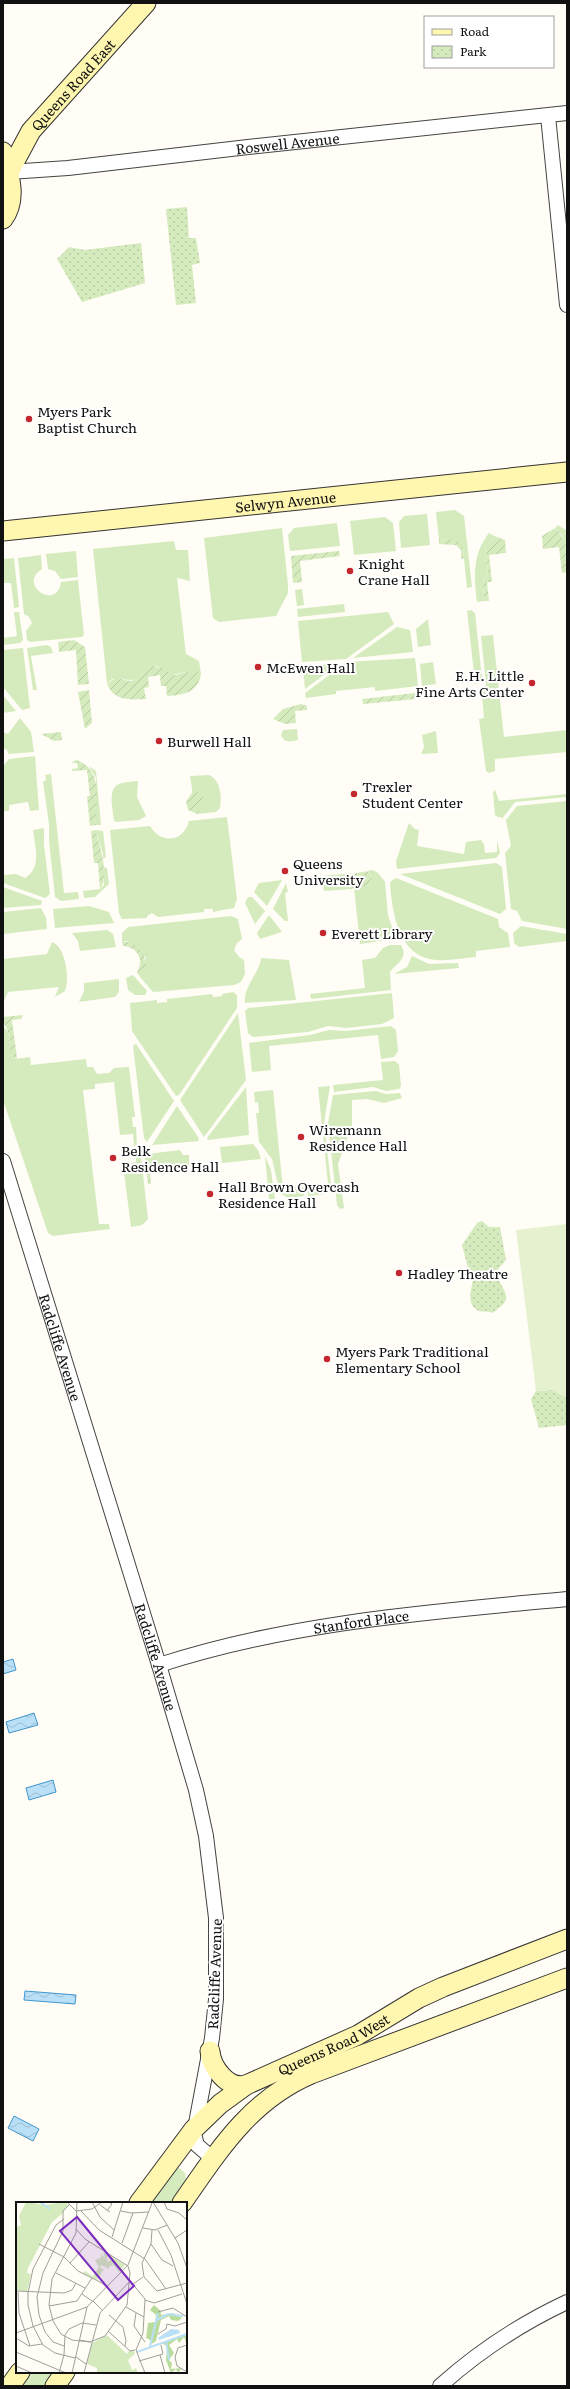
<svg xmlns="http://www.w3.org/2000/svg" width="570" height="2389" font-family="Literata,serif">
<style>
.grass{fill:#d5ebbd}
.park{fill:url(#park-dots)}
.garden{fill:url(#garden-furrows)}
.pitch{fill:#e6f2cf}
.water{fill:url(#water-waves);stroke:#3f96cf}
.lines{fill:none;stroke-linecap:round;stroke-linejoin:round}
.street-casing{stroke:#444;stroke-width:16}
.secondary-casing{stroke:#333;stroke-width:21}
.street{stroke:#fff;stroke-width:14}
.secondary{stroke:#fff6b0;stroke-width:19}
.poi-dot{fill:#c4262e;stroke:#fff;stroke-width:1.5}
.labels{text-anchor:middle;dominant-baseline:central;stroke-width:4;stroke-linejoin:round;paint-order:stroke}
.street-label{font-size:14px;fill:#111;stroke:#fff}
.poi-label{font-size:14px;fill:#111;stroke:#fff;text-anchor:start}
.inset-river{fill:none;stroke:#b9e0f7;stroke-width:2}
.inset-road{fill:none;stroke:#a09f9a;stroke-width:1}
.view{fill:#7b2cbf;fill-opacity:0.15;stroke:#7b2cbf;stroke-width:2}
.inset-edge{fill:none;stroke:#111;stroke-width:2}
</style>
<defs>
<pattern id="park-dots" width="8" height="8" patternUnits="userSpaceOnUse"><rect width="8" height="8" fill="#d5ebbd"/><path d="M2 2h.1M6 6h.1" fill="none" stroke="#b6c8a1" stroke-width="1.8" stroke-linecap="round"/></pattern>
<pattern id="garden-furrows" width="10" height="10" patternUnits="userSpaceOnUse"><rect width="10" height="10" fill="#d5ebbd"/><path d="M-1 1l2-2M0 10L10 0M9 11l2-2" fill="none" stroke="#b6c8a1"/></pattern>
<pattern id="water-waves" width="16" height="10" patternUnits="userSpaceOnUse"><rect width="16" height="10" fill="#b9e0f7"/><path d="M0 5q4-4 8 0t8 0" fill="none" stroke="#9ebfd3"/></pattern>
</defs>
<rect width="100%" height="100%" fill="#fffdf5"/>
<g class="grass">
<polygon points="455,510 464,516 472,587 467,588 463,549 447,539 439,540 436,512"/>
<polygon points="427,514 430,545 401,548 399,522 404,516"/>
<polygon points="385,517 393,523 396,551 354,555 350,521"/>
<polygon points="337,523 340,546 290,551 288,535 294,528"/>
<polygon points="558,525 567,531 567,563 563,536 555,528"/>
<polygon points="282,528 288,585 288,593 276,616 219,622 213,618 204,538"/>
<path d="M489 533 494 536 485 548 488 573 483 582 484 601 477 602C474 576 472 555 489 533Z"/>
<polygon points="174,541 176,550 188,550 190,581 177,578 186,654 199,661 201,674 186,672 171,675 157,666 141,673 135,680 112,679 107,683 93,549"/>
<polygon points="76,551 78,577 61,579 55,571 48,569 46,554"/>
<path d="M41 555 42 569C17 584 57 612 61 582L78 580 84 635 82 637 30 642 27 640 26 631 32 623 29 617 24 614 18 558Z"/>
<polygon points="14,558 19,607 14,608 11,583 3,583 3,559"/>
<polygon points="302,589 304,605 297,606 295,590"/>
<polygon points="344,604 345,612 298,617 297,609"/>
<polygon points="471,610 475,613 482,678 476,684 473,683 475,682 467,611"/>
<polygon points="14,612 19,612 23,640 20,643 3,645 3,638 17,636"/>
<polygon points="388,612 394,624 346,659 302,662 298,621"/>
<polygon points="428,619 431,645 418,647 416,629"/>
<polygon points="397,627 410,630 413,652 353,658"/>
<polygon points="493,635 504,737 567,730 567,752 495,759 495,771 489,773 486,771 479,719 484,718 482,695 486,684 481,636"/>
<polygon points="47,645 51,647 53,653 31,656 37,690 33,690 27,648"/>
<polygon points="23,648 30,708 22,710 3,687 3,650"/>
<polygon points="415,658 418,686 375,691 375,687 336,691 336,694 306,698 305,693 347,662"/>
<polygon points="433,662 436,684 422,686 420,664"/>
<polygon points="340,663 305,689 303,667"/>
<polygon points="3,695 16,711 3,713"/>
<polygon points="20,718 31,732 34,752 8,754 7,750 3,748 3,732 8,734"/>
<path d="M297 729 298 740C290 742 284 743 281 735L283 730Z"/>
<polygon points="436,731 438,753 421,754 424,747 422,735"/>
<polygon points="35,756 39,810 30,811 28,802 9,805 9,811 3,811 3,766 9,759"/>
<polygon points="89,766 96,771 101,825 96,825 96,778"/>
<polygon points="51,774 64,893 78,892 79,899 61,901 55,897 49,841 49,824 43,782 46,780 45,775"/>
<path d="M209 775C221 780 222 797 220 808L216 812 197 814 203 806 195 789H192L190 776Z"/>
<path d="M138 781 137 797 146 816 139 820 115 822C113 818 113 812 112 806 110 783 117 783 138 781Z"/>
<polygon points="495,790 499,801 567,794 567,797 515,802 502,819 501,817 498,817 495,815 493,792"/>
<polygon points="567,801 567,929 522,921 517,911 511,909 505,853 511,846 506,820 517,806"/>
<path d="M227 817 237 899 234 908 213 912V909H204V912L158 917 152 913 147 916V918L122 919 119 913 110 830 150 826C161 844 183 843 189 821Z"/>
<polygon points="409,823 415,829 419,830 417,846 464,854 466,842 481,840 484,844 485,853 497,852 497,840 500,853 496,858 397,869 396,861"/>
<path d="M44 828V845L50 894 45 898 3 883V875L16 874 25 878C42 868 35 846 33 830Z"/>
<polygon points="96,830 103,831 106,857 104,858 102,863 105,868 107,868 109,884 95,897 84,898 83,891 100,889 104,885 103,854"/>
<polygon points="496,863 502,867 506,909 500,914 400,874"/>
<polygon points="373,870 378,873 385,882 388,915 393,930 387,940 360,944 354,888 370,885 372,878 368,871"/>
<polygon points="354,873 347,875 346,884 351,889 324,891 322,876"/>
<path d="M396 878 498 919 499 927 508 933 510 947 476 951V957C463 958 449 961 436 960 398 957 392 912 390 882Z"/>
<polygon points="282,880 267,906 254,892 259,883"/>
<polygon points="286,883 288,892 285,893 288,921 285,921 273,909"/>
<polygon points="3,887 42,901 41,905 3,908"/>
<polygon points="248,897 252,897 265,911 255,924 245,903"/>
<polygon points="89,906 109,912 114,923 55,928 53,909"/>
<polygon points="41,908 46,918 47,929 3,934 3,912"/>
<polygon points="269,915 282,932 260,939 257,933"/>
<polygon points="231,916 238,919 242,939 237,943 234,950 239,957 244,960 245,974 241,982 234,985 153,992 140,977 146,958 127,941 122,941 122,933 128,927"/>
<polygon points="521,926 567,934 567,941 519,947 514,943 513,933"/>
<polygon points="107,930 113,934 116,947 80,951 78,941 72,933"/>
<path d="M52 942C66 947 70 979 65 991L55 997 59 987 8 992 3 1003V959L47 954Z"/>
<path d="M390 945H401C409 958 397 963 390 972L391 990 311 999 310 994 365 988 362 960 375 958 383 948Z"/>
<polygon points="412,956 429,964 458,963 459,968 394,974 407,967"/>
<path d="M261 958 289 960 296 1000 245 1003C243 987 259 974 261 958Z"/>
<polygon points="133,975 147,991 145,995 135,995 128,990 126,978"/>
<polygon points="119,979 119,992 115,997 79,1002 84,991 84,983"/>
<polygon points="233,992 237,995 237,1008 179,1095 176,1096 132,1031 130,1003 157,1000 157,1003 167,1002 167,999 212,994 213,997 222,996 222,994"/>
<polygon points="392,993 394,1018 382,1024 347,1028 328,1026 308,1032 253,1037 248,1033 245,1011 248,1008"/>
<polygon points="238,1013 246,1080 204,1137 180,1100"/>
<polygon points="3,1026 8,1032 12,1057 14,1059 30,1057 31,1065 86,1059 87,1067 93,1067 97,1074 109,1073 114,1068 129,1067 135,1117 132,1117 133,1127 136,1127 137,1145 134,1146 133,1134 120,1135 114,1082 95,1084 95,1089 83,1090 99,1224 109,1224 110,1229 53,1236 48,1233 3,1100"/>
<polygon points="391,1026 396,1030 398,1051 394,1057 381,1059 378,1035 269,1046 271,1070 252,1072 249,1043 310,1035 329,1030 346,1031"/>
<polygon points="136,1044 174,1101 147,1142 144,1138 133,1046"/>
<polygon points="395,1061 399,1065 401,1086 399,1089 386,1091 373,1087 334,1092 333,1085 383,1080 381,1062"/>
<polygon points="330,1086 324,1123 332,1193 308,1196 307,1187 328,1184 318,1087"/>
<polygon points="246,1087 249,1135 208,1140 207,1138"/>
<polygon points="273,1090 283,1189 303,1187 304,1196 288,1198 280,1193 272,1159 259,1142 256,1113 259,1113 258,1102 255,1103 254,1092"/>
<polygon points="376,1091 386,1094 400,1093 402,1098 384,1103 367,1099 352,1100 352,1125 338,1164 344,1208 340,1209 337,1205 328,1123 333,1095"/>
<polygon points="177,1106 198,1137 199,1141 152,1145"/>
<polygon points="253,1144 258,1150 261,1159 222,1163 220,1147"/>
<polygon points="180,1150 183,1155 189,1155 189,1164 146,1169 145,1158 147,1154"/>
<polygon points="135,1153 141,1157 148,1219 142,1225 131,1227 123,1164 136,1162"/>
<polygon points="265,1156 271,1170 275,1199 269,1199"/>
<polygon points="177,2166 185,2173 186,2181 174,2203 148,2203"/>
<polygon points="29,2372 56,2372 46,2386 20,2386"/>
</g>
<g class="park">
<polygon points="187,207 189,238 196,238 200,263 192,265 196,303 176,305 166,209"/>
<polygon points="141,243 145,283 82,302 57,259 69,247 85,250"/>
<path d="M482 1221 489 1227H500L506 1260 498 1269 496 1275C505 1294 515 1298 492 1313 487 1310 482 1313 477 1310 464 1302 474 1284 474 1272L468 1268 462 1245 477 1223Z"/>
<polygon points="552,1390 567,1396 567,1425 539,1428 531,1399 536,1391"/>
</g>
<g class="garden">
<path d="M555 528C568 538 567 557 567 572L562 573 559 547 543 549 542 536Z"/>
<polygon points="494,536 505,540 506,553 489,555 492,582 487,582 489,601 484,601 483,582 488,573 485,548"/>
<polygon points="447,539 455,540 462,545 464,558 461,559 461,550 456,545 439,544 439,540"/>
<polygon points="339,551 340,556 300,561 302,582 293,583 291,556"/>
<polygon points="74,640 85,647 89,684 78,685 76,650 59,652 58,642"/>
<path d="M150 666 162 668 175 675C185 673 191 668 201 674 198 693 183 695 167 696L166 686H161L160 675 148 677 149 687 144 688 146 699C130 700 113 701 107 683L116 678 129 681 135 680 144 669Z"/>
<polygon points="89,690 92,723 85,729 78,692"/>
<polygon points="415,693 416,699 363,704 362,699"/>
<polygon points="301,704 307,706 307,710 295,711 296,723 285,724 273,719 283,709"/>
<polygon points="61,732 62,740 54,741 41,734"/>
<path d="M76 760C105 770 95 801 96 825L90 826 87 796H90L87 770 72 771V769L78 768 77 763H71Z"/>
<polygon points="192,789 195,789 205,799 203,806 197,814 188,810 186,801 192,793"/>
<path d="M96 830C99 844 110 877 100 889L98 863H94L91 831Z"/>
<polygon points="368,871 372,878 370,885 351,889 345,881 347,875"/>
<path d="M122 941 132 943 143 952 146 965 140 977 137 972C145 959 137 947 123 946Z"/>
<path d="M23 1015 21 1019 12 1020 17 1058 14 1059C8 1051 11 1041 8 1032 6 1025 3 1025 3 1017Z"/>
<polygon points="189,1164 189,1168 150,1172 151,1184 148,1184 146,1169"/>
</g>
<polygon class="pitch" points="567,1224 567,1396 565,1397 552,1390 536,1391 516,1230"/>
<g class="water">
<polygon points="13,1659 16,1670 3,1674 3,1662"/>
<polygon points="34,1713 38,1725 9,1733 6,1722"/>
<polygon points="53,1780 56,1792 29,1800 26,1788"/>
<polygon points="25,1991 76,1995 75,2004 24,2000"/>
<polygon points="14,2116 39,2129 33,2141 8,2128"/>
</g>
<g class="lines">
<g class="street-casing">
<g id="street">
<polyline points="548,116 567,305"/>
<path id="s1" d="M9 172 68 168 248 147 567 113"/>
<path id="s2" d="M3 1161 159 1665 196 1790 206 1836 216 1918V1999L212 2038 194 2134 197 2145 213 2159"/>
<path id="s3" d="M159 1665C291 1622 430 1612 567 1599"/>
<path d="M440 2386C479 2351 520 2324 567 2302"/>
</g>
</g>
<g class="secondary-casing">
<g id="secondary">
<path d="M3 152C9 174 18 199 3 219"/>
<path id="s4" d="M9 172 31 131 146 3"/>
<path id="s5" d="M3 531 567 472"/>
<path d="M210 2051C211 2067 228 2090 246 2085"/>
<path id="s6" d="M139 2203 194 2129 220 2104 246 2085 358 2035 419 1998 443 1987 567 1939"/>
<path d="M182 2203C219 2150 250 2100 311 2074L567 1978"/>
<polyline points="10,2386 20,2372"/>
<polyline points="55,2386 65,2372"/>
</g>
</g>
<use href="#street" class="street"/>
<use href="#secondary" class="secondary"/>
</g>
<g class="poi-dot">
<circle cx="29" cy="419" r="4"/>
<circle cx="350" cy="571" r="4"/>
<circle cx="258" cy="667" r="4"/>
<circle cx="532" cy="683" r="4"/>
<circle cx="159" cy="741" r="4"/>
<circle cx="354" cy="794" r="4"/>
<circle cx="285" cy="871" r="4"/>
<circle cx="323" cy="933" r="4"/>
<circle cx="301" cy="1137" r="4"/>
<circle cx="113" cy="1158" r="4"/>
<circle cx="210" cy="1194" r="4"/>
<circle cx="399" cy="1273" r="4"/>
<circle cx="327" cy="1359" r="4"/>
</g>
<g class="labels">
<g class="street-label">
<text stroke="none"><textPath href="#s4" startOffset="109">Queens Road East</textPath></text>
<text stroke="none"><textPath href="#s1" startOffset="280">Roswell Avenue</textPath></text>
<text stroke="none"><textPath href="#s5" startOffset="284">Selwyn Avenue</textPath></text>
<text stroke="none"><textPath href="#s2" startOffset="195">Radcliffe Avenue</textPath></text>
<text stroke="none"><textPath href="#s3" startOffset="207">Stanford Place</textPath></text>
<text stroke="none"><textPath href="#s2" startOffset="519">Radcliffe Avenue</textPath></text>
<text transform="translate(214 1974) rotate(-88)">Radcliffe Avenue</text>
<text stroke="none"><textPath href="#s6" startOffset="257">Queens Road West</textPath></text>
</g>
<g class="poi-label">
<text x="37" y="411">Myers Park<tspan x="37" dy="16">Baptist Church</tspan></text>
<text x="358" y="563">Knight<tspan x="358" dy="16">Crane Hall</tspan></text>
<text x="266" y="667">McEwen Hall</text>
<text x="524" y="675" text-anchor="end">E.H. Little<tspan x="524" dy="16">Fine Arts Center</tspan></text>
<text x="167" y="741">Burwell Hall</text>
<text x="362" y="786">Trexler<tspan x="362" dy="16">Student Center</tspan></text>
<text x="293" y="863">Queens<tspan x="293" dy="16">University</tspan></text>
<text x="331" y="933">Everett Library</text>
<text x="309" y="1129">Wiremann<tspan x="309" dy="16">Residence Hall</tspan></text>
<text x="121" y="1150">Belk<tspan x="121" dy="16">Residence Hall</tspan></text>
<text x="218" y="1186">Hall Brown Overcash<tspan x="218" dy="16">Residence Hall</tspan></text>
<text x="407" y="1273">Hadley Theatre</text>
<text x="335" y="1351">Myers Park Traditional<tspan x="335" dy="16">Elementary School</tspan></text>
</g>
</g>
<g transform="translate(16 2202)">
<rect width="171" height="171" fill="#fffdf5"/>
<path d="M87 50 94 54 89 57H92L91 60 97 57H93L95 54 109 63 103 70 95 60 97 64H93V67L85 63 84 66 88 67 81 78 67 71 69 69 78 75 77 74 83 65 79 58 85 56V52L89 56ZM91 133 111 152 113 149H118L119 152 112 158 116 168 120 166 122 171H81V166L71 162 76 141Z" fill="#d5ebbd"/>
<path d="M138 103 145 109V113L157 111 166 116 162 119 155 118 153 114 145 118 140 139 134 143V138L130 136 132 121 139 120 140 113 134 108ZM171 133V142L168 135 163 141 161 137 153 143 158 151 153 158 156 161 155 167 166 166 162 171 160 167 155 171 150 158 151 144 145 141Z" fill="#b9dc9c"/>
<path d="M10 0 29 3 50 0 52 3 46 12 36 20 12 66 11 71 15 72 11 90 0 88V25L5 23 3 14Z" fill="#d5ebbd"/>
<path d="M155 127 163 128 164 131 143 138 142 136Z" fill="#b9e0f7"/>
<path class="inset-river" d="M24 0 34 7M141 118 152 112 167 114M150 139 153 158M134 144 142 111M121 150 171 132"/>
<path class="inset-road" d="M51 0 60 9M76 0 84 15 98 28M137 0 162 41 171 66M148 0 151 7 163 11 171 18M84 3 94 10M60 9 76 7 86 0M65 9 83 28 129 57 150 87M91 9 96 2 93 0M105 9 115 11 133 10M48 17 40 23 17 67 12 91V103L17 124 27 143 39 151 59 156M127 26 139 28 151 23M60 27 69 37 112 64 114 71 111 103 89 134 74 140 56 138 45 132 37 119 33 103 36 77 60 31 61 0M136 28 135 42 126 61 128 75 141 89 171 81M142 28 155 53 171 102M96 35 107 0M159 36 171 28M106 41 117 11M23 42 48 55 62 69 86 81 100 94M135 42 146 58 157 64M54 61 73 40M40 71 69 86M115 80 129 97 127 131 120 148 129 171M117 82 127 75M0 89 48 91 56 88 60 81M2 90 3 111 14 144M66 92 76 99M129 98 138 101 166 92M77 99 86 108M33 104 61 99 76 76M110 105 128 115M142 110 157 106 171 115M120 111 118 124 129 140M93 113 107 125 110 139 109 144M92 129 114 149 119 148M0 131 71 105M142 132 150 127 151 122 159 124 171 120M0 136 13 144 26 142M63 138 75 140M171 143 162 146 159 155 161 164 171 170M48 144 37 140 29 130 23 113 21 95 27 71 47 29V9L54 2M0 150 50 171M144 153 149 171M60 155 70 162M123 159 147 152 145 143M0 164 16 171M43 171 48 153 49 133 53 127 66 121 80 123M56 171 71 105 112 63 136 1M68 171 84 111 114 79"/>
<path class="view" d="M61 15 118 84 102 98 44 29Z"/>
<rect width="171" height="171" class="inset-edge"/>
</g>
<rect width="570" height="2389" fill="none" stroke="#111111" stroke-width="8"/>
<rect x="424" y="16" width="130" height="52" fill="#ffffff" stroke="#a0a0a0"/>
<rect x="432" y="29" width="20" height="6" fill="#fff6b0" stroke="#a0a0a0"/>
<text x="460" y="36" font-size="12" fill="#111111">Road</text>
<rect x="432" y="46" width="20" height="12" fill="url(#park-dots)" stroke="#a0a0a0"/>
<text x="460" y="56" font-size="12" fill="#111111">Park</text>
</svg>
